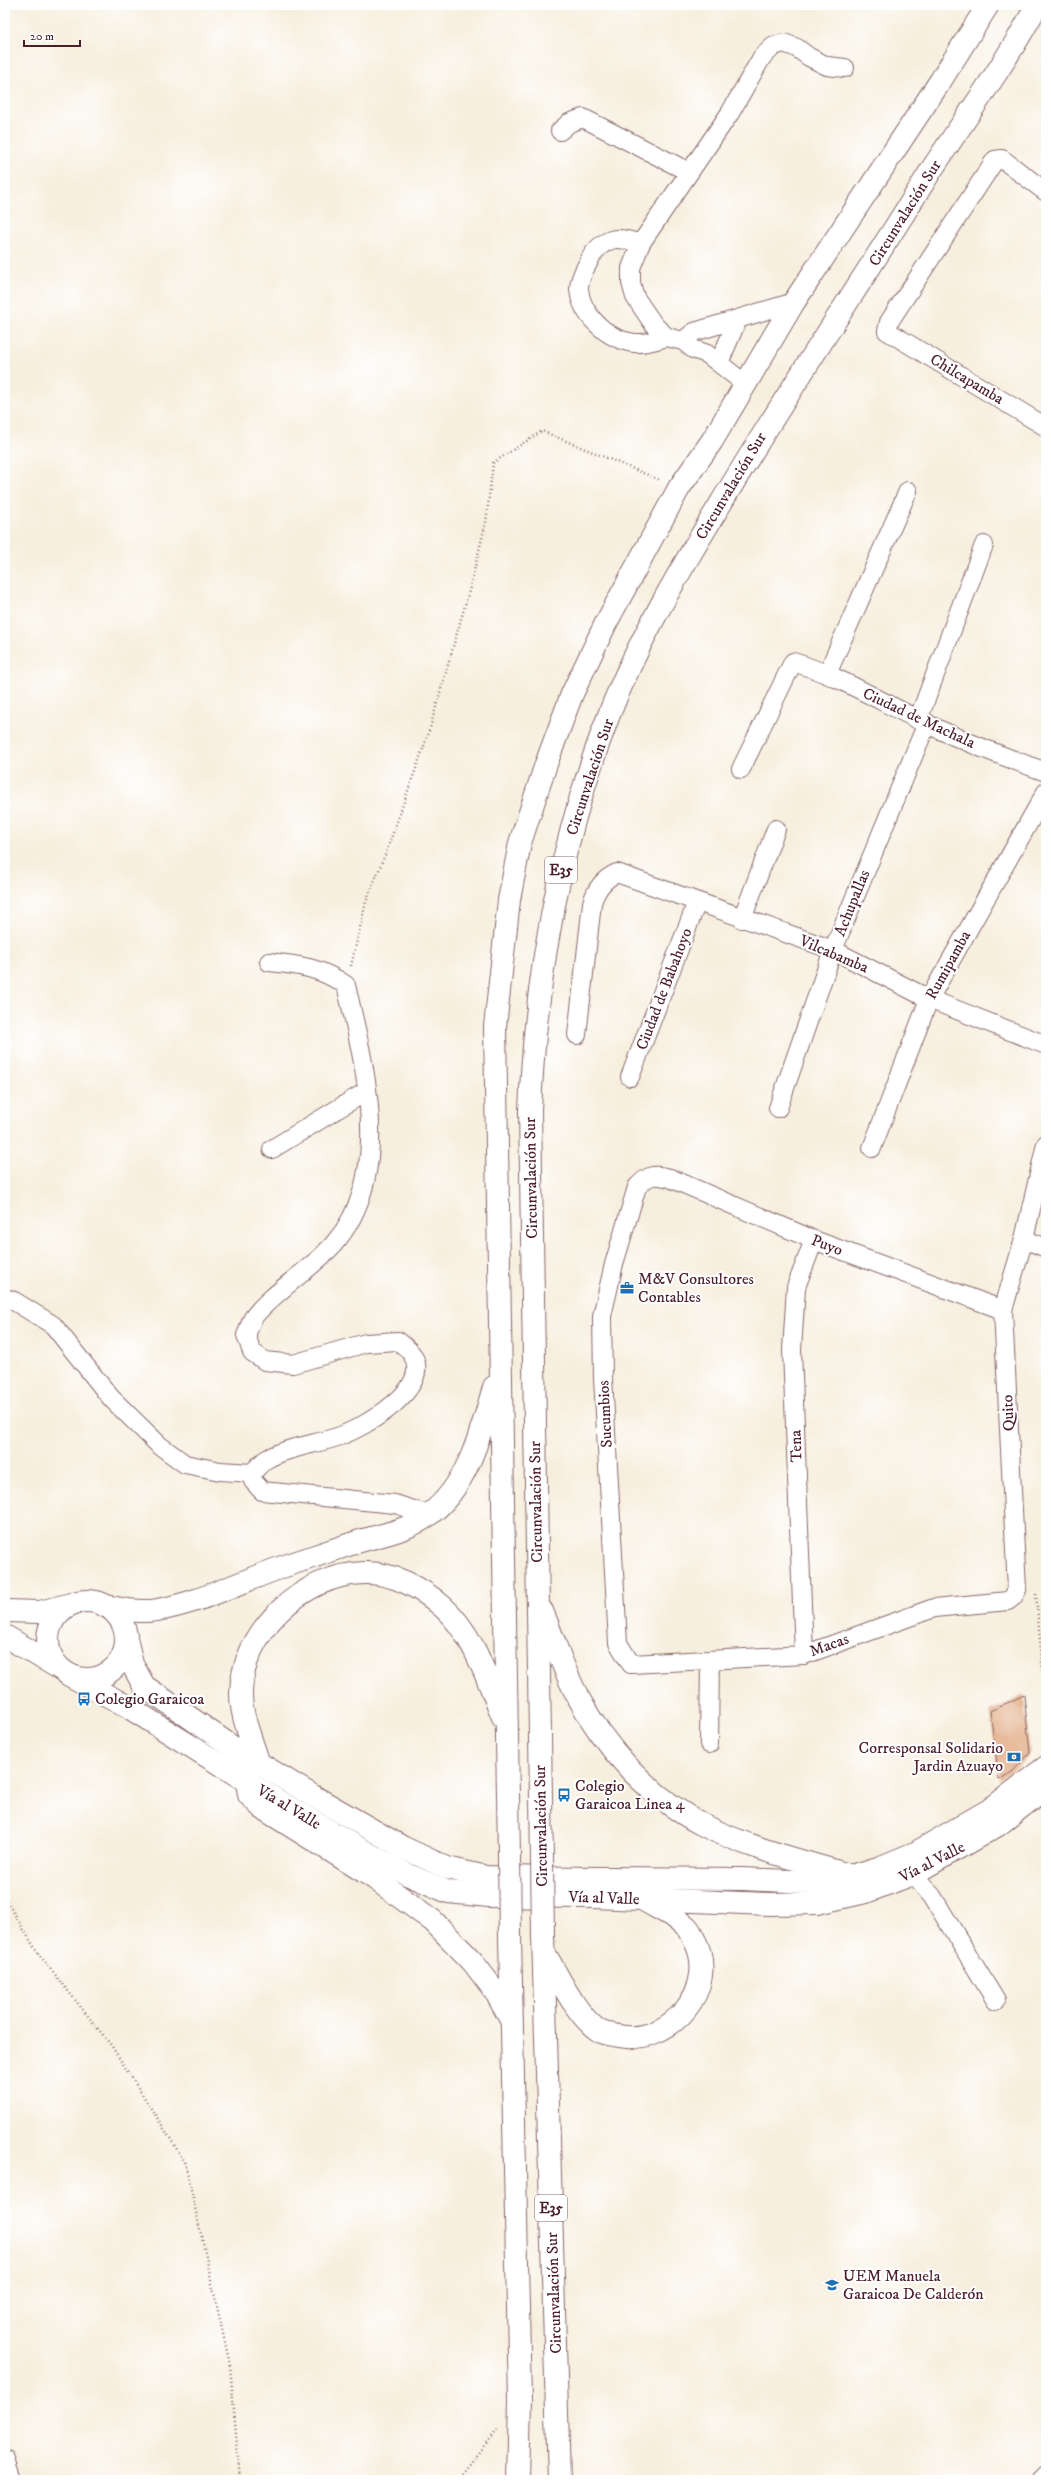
<svg xmlns="http://www.w3.org/2000/svg" width="1051" height="2485" font-family="'IM FELL DW Pica',serif">
<style>
.building{fill:#dea075}
.lines{fill:none;stroke-linecap:round;stroke-linejoin:round}
.minor-casing{stroke:#87686a;stroke-width:20}
.major-casing{stroke:#87686a;stroke-width:24}
.highway-casing{stroke:#87686a;stroke-width:24}
.path{stroke:#87686a;stroke-width:2.5;stroke-dasharray:1 3;stroke-linecap:butt}
.minor{stroke:#fff;stroke-width:18}
.major{stroke:#fff;stroke-width:22}
.highway{stroke:#fff;stroke-width:22}
.highway-bridge-casing{stroke:#87686a;stroke-width:24;stroke-linecap:butt}
.highway-bridge{stroke:#fff;stroke-width:22}
.labels{text-anchor:middle;dominant-baseline:central;stroke-width:4;stroke-linejoin:round;paint-order:stroke}
.shield{fill:#fff;stroke:#80626b;stroke-width:1}
.shield-label{font-size:15px;font-weight:bold;fill:#4a1f2b}
.street-label{font-size:16px;fill:#4a1f2b;stroke:#fff}
.poi-label{font-size:16px;fill:#4a1f2b;stroke:#fff;text-anchor:start}
</style>
<rect width="100%" height="100%" fill="#fff"/>
<filter id="ink" filterUnits="userSpaceOnUse"><feTurbulence type="fractalNoise" baseFrequency=".025" numOctaves="2"/><feDisplacementMap in="SourceGraphic" scale="8" xChannelSelector="R" yChannelSelector="G"/><feConvolveMatrix kernelMatrix="1 2 1 2 8 2 1 2 1" color-interpolation-filters="sRGB"/></filter>
<filter id="wash" filterUnits="userSpaceOnUse"><feTurbulence type="fractalNoise" baseFrequency=".012" numOctaves="4" result="noise"/><feDisplacementMap in="SourceGraphic" scale="16" xChannelSelector="R" yChannelSelector="G"/><feGaussianBlur stdDeviation="0.9" result="paint"/><feColorMatrix in="noise" values="0 0 0 0 0 0 0 0 0 0 0 0 0 0 0 0 0 1.4 0 .05"/><feComposite in="paint" operator="in"/></filter>
<g filter="url(#wash)">
<rect width="100%" height="100%" fill="#f7efde"/>
<g id="blocks">
<polygon class="building" points="1024,1695 1030,1753 1012,1772 999,1780 990,1711"/>
</g>
</g>
<g filter="url(#ink)">
<use href="#blocks" fill-opacity="0" stroke="#87686a" stroke-width="1"/>
<g class="lines">
<g class="minor-casing">
<g id="minor">
<polyline points="560,131 569,123 583,118 689,172"/>
<polyline points="1046,192 1002,159 995,160 889,322 887,331 1046,427"/>
<path d="M641 243C633 242 619 237 611 240 600 244 593 252 588 263 584 270 579 280 579 289 581 315 608 340 634 343 645 344 656 340 667 337"/>
<polyline points="683,341 694,332 794,302"/>
<polyline points="719,363 737,321"/>
<polyline points="744,383 707,354 693,349 683,341 667,337 654,325 635,297 631,283 631,268 641,243 730,113 762,57 774,46 784,43 797,48 809,57 827,66 845,68"/>
<polyline points="827,674 908,491"/>
<polyline points="918,720 984,545"/>
<path d="M741 769 793 662C837 675 876 699 917 719 959 740 1002 756 1046 772"/>
<polyline points="742,919 776,829"/>
<path d="M269 962C301 965 320 968 346 985 366 1072 398 1186 323 1255 304 1273 267 1298 253 1318 250 1323 249 1330 246 1335L252 1352 265 1361 293 1364 366 1343 398 1341C403 1345 410 1350 413 1356 432 1389 364 1427 340 1436 318 1444 287 1447 267 1459 262 1462 256 1469 252 1473L253 1481 262 1491 395 1504 430 1515"/>
<path d="M577 1035 592 903C596 889 603 879 617 873L833 950 929 999 1046 1045"/>
<polyline points="630,1077 697,902"/>
<polyline points="778,1108 833,950 927,723"/>
<polyline points="872,1148 929,999 1046,792"/>
<polyline points="272,1149 367,1091"/>
<polyline points="1024,1239 1046,1248"/>
<polyline points="5,1298 14,1301 53,1325 111,1398 159,1445 185,1464 220,1471 252,1473"/>
<path d="M1003 1310 814 1240 670 1178C654 1174 649 1174 637 1187L614 1264 602 1316 603 1378 618 1643 631 1664 804 1655 934 1608 1008 1601 1013 1597 1017 1590 1003 1310 1024 1239 1046 1144"/>
<polyline points="804,1655 792,1350 796,1287 814,1240"/>
<polyline points="709,1744 710,1660"/>
<polyline points="913,1874 932,1896 996,2001"/>
<polyline points="5,2459 12,2480"/>
<polyline points="1040,2480 1046,2474"/>
</g>
</g>
<g class="major-casing">
<g id="major">
<circle cx="87" cy="1640" r="39"/>
<polyline points="5,1611 40,1612 71,1604"/>
<polyline points="5,1636 59,1668"/>
<polyline points="126,1638 132,1664 144,1686 234,1748 313,1796 402,1847 447,1868 486,1877 742,1879 813,1882 852,1876 881,1867 917,1852 989,1810 1046,1767"/>
<polyline points="69,1675 125,1705 285,1805 371,1855 409,1875 448,1892 489,1896 592,1897 770,1904 817,1903 866,1892 913,1874 998,1825 1046,1788"/>
</g>
</g>
<g class="highway-casing">
<g id="highway">
<path d="M105 1606C122 1609 140 1613 157 1610 200 1603 244 1580 285 1566 309 1558 333 1550 357 1542 381 1535 410 1530 430 1514 469 1484 481 1431 494 1387"/>
<path d="M542 1611C554 1639 563 1670 578 1697 606 1750 650 1797 703 1825 750 1849 803 1861 852 1876"/>
<path d="M259 1764C252 1741 241 1717 241 1694 241 1632 304 1574 364 1573 392 1572 422 1588 443 1607 475 1636 486 1678 503 1717"/>
<polyline points="247,1781 249,1795 262,1808 374,1878 433,1921 472,1961 495,1991 511,2020"/>
<polyline points="509,1855 495,1027 509,900 520,843 546,764 572,694 606,623 679,488 712,441 794,302 941,80 988,5"/>
<path d="M542 1860 530 1111C535 980 558 852 604 728 633 649 677 575 721 503 788 391 861 283 930 172 966 117 1006 63 1037 5"/>
<polyline points="543,1936 559,2480"/>
<polyline points="510,1937 520,2401 518,2480"/>
<path d="M545 1954C559 1977 577 2018 601 2032 606 2034 614 2035 619 2036 670 2046 721 1987 694 1939 692 1935 690 1929 686 1926 674 1915 656 1908 642 1899"/>
</g>
</g>
<g class="path">
<polyline points="351,966 366,902 385,855 428,735 469,591 486,522 493,463 542,431 660,480"/>
<polyline points="1036,1594 1046,1709"/>
<polyline points="5,1898 37,1952 111,2045 185,2162 230,2365 240,2480"/>
<polyline points="457,2480 499,2427"/>
</g>
<use href="#minor" class="minor"/>
<use href="#major" class="major"/>
<use href="#highway" class="highway"/>
<g class="highway-bridge-casing">
<g id="highway-bridge">
<polyline points="509,1855 510,1937"/>
<polyline points="542,1860 543,1936"/>
</g>
</g>
<use href="#highway-bridge" class="highway-bridge"/>
</g>
</g>
<defs>
<g id="office-bare" transform="scale(1.08)"><path d="M-6-3h4V-5.5h4V-3h4V5H-6ZM-1-4.5V-3h2v-1.5ZM-6 0V1H6V0Z" fill="#1f6fb2" stroke="#fff" stroke-width="2.5" paint-order="stroke"/></g>
<g id="bus-bare" transform="scale(1.08)"><path d="M-5-6H5V4H4V6H2V4H-2V6H-4V4H-5ZM-3.5-4V0h7V-4ZM-3.5 1.2v1.5H-2V1.2ZM2 1.2v1.5H3.5V1.2Z" fill="#1f6fb2" stroke="#fff" stroke-width="2.5" paint-order="stroke"/></g>
<g id="bank-bare" transform="scale(1.08)"><path d="M-6-4H6V4H-6ZM0-2.3a2.3 2.3 0 1 0 0 4.6a2.3 2.3 0 1 0 0-4.6Z" fill="#1f6fb2" stroke="#fff" stroke-width="2.5" paint-order="stroke"/></g>
<g id="school-bare" transform="scale(1.08)"><path d="M0-5L7-2L0 1L-7-2ZM-4 1L0 2.5L4 1V4Q0 6-4 4Z" fill="#1f6fb2" stroke="#fff" stroke-width="2.5" paint-order="stroke"/></g>
</defs>
<g fill-rule="evenodd">
<use href="#office-bare" x="627" y="1288"/>
<use href="#bus-bare" x="84" y="1699"/>
<use href="#bank-bare" x="1014" y="1757"/>
<use href="#bus-bare" x="564" y="1795"/>
<use href="#school-bare" x="832" y="2285"/>
</g>
<g class="labels">
<g class="shield">
<rect x="545" y="857" width="32" height="26" rx="3"/>
<rect x="535" y="2195" width="32" height="26" rx="3"/>
</g>
<g class="shield-label">
<text x="561" y="870">E35</text>
<text x="551" y="2208">E35</text>
</g>
<g class="street-label">
<text transform="translate(905 213) rotate(-58)">Circunvalación Sur</text>
<text transform="translate(967 379) rotate(31)">Chilcapamba</text>
<text transform="translate(731 486) rotate(-59)">Circunvalación Sur</text>
<text transform="translate(919 718) rotate(25)">Ciudad de Machala</text>
<text transform="translate(590 777) rotate(-72)">Circunvalación Sur</text>
<text transform="translate(852 903) rotate(-68)">Achupallas</text>
<text transform="translate(834 954) rotate(23)">Vilcabamba</text>
<text transform="translate(948 965) rotate(-61)">Rumipamba</text>
<text transform="translate(664 989) rotate(-69)">Ciudad de Babahoyo</text>
<text transform="translate(531 1178) rotate(-91)">Circunvalación Sur</text>
<text transform="translate(827 1245) rotate(21)">Puyo</text>
<text transform="translate(1008 1413) rotate(-93)">Quito</text>
<text transform="translate(605 1414) rotate(-93)">Sucumbios</text>
<text transform="translate(796 1446) rotate(-92)">Tena</text>
<text transform="translate(536 1502) rotate(-91)">Circunvalación Sur</text>
<text transform="translate(829 1645) rotate(-20)">Macas</text>
<text transform="translate(289 1807) rotate(31)">Vía al Valle</text>
<text transform="translate(541 1826) rotate(-91)">Circunvalación Sur</text>
<text transform="translate(932 1862) rotate(-27)">Vía al Valle</text>
<text transform="translate(604 1898) rotate(2)">Vía al Valle</text>
<text transform="translate(554 2293) rotate(-92)">Circunvalación Sur</text>
</g>
<g class="poi-label">
<text x="638" y="1279">M&amp;V Consultores<tspan x="638" dy="18">Contables</tspan></text>
<text x="95" y="1699">Colegio Garaicoa</text>
<text x="1003" y="1748" text-anchor="end">Corresponsal Solidario<tspan x="1003" dy="18">Jardin Azuayo</tspan></text>
<text x="575" y="1786">Colegio<tspan x="575" dy="18">Garaicoa Linea 4</tspan></text>
<text x="843" y="2276">UEM Manuela<tspan x="843" dy="18">Garaicoa De Calderón</tspan></text>
</g>
</g>
<rect width="1051" height="2485" fill="none" stroke="#fff" stroke-width="20"/>
<path d="M24 40v6h56v-6" fill="none" stroke="#4a1f2b" stroke-width="2"/>
<text x="30" y="40" font-size="12" fill="#4a1f2b" stroke="#ffffff" stroke-width="3" paint-order="stroke">20 m</text>
</svg>
